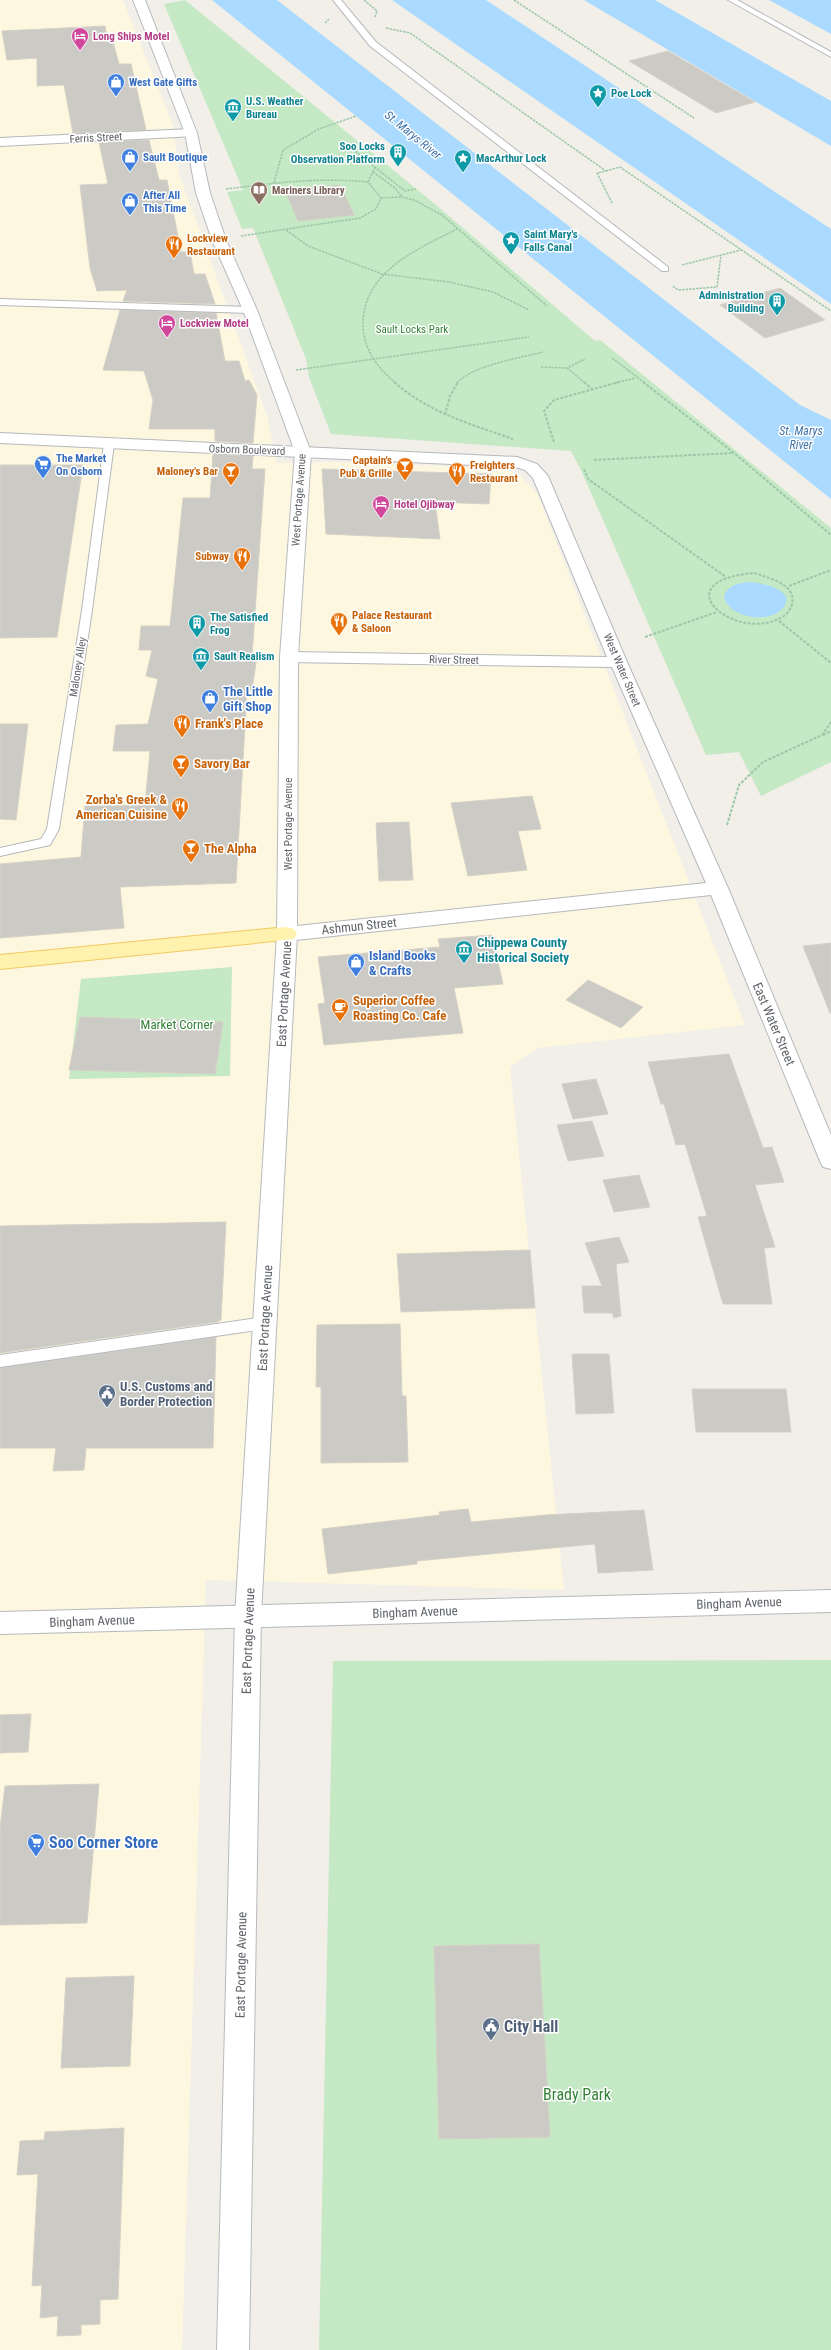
<svg xmlns="http://www.w3.org/2000/svg" width="831" height="2350" font-family="'Roboto Condensed',sans-serif">
<style>
.commercial{fill:#fef7e0}
.green{fill:#c5e8c5}
.water{fill:#aadaff}
.building{fill:#cccac5;stroke:#d6d1c6}
.lines{fill:none;stroke-linecap:round;stroke-linejoin:round}
.lane-casing{stroke:#b5b8bc;stroke-width:2}
.street-casing{stroke:#b5b8bc;stroke-width:2}
.secondary-casing{stroke:#b6babf;stroke-width:2}
.primary-casing{stroke:#f2c960;stroke-width:2}
.path-far1{stroke:#9cc7a9;stroke-width:1.5;stroke-dasharray:2.5 1;stroke-linecap:butt}
.path{stroke:#9cc7a9;stroke-width:2;stroke-dasharray:3 1.5;stroke-linecap:butt}
.lane{fill:#fff;fill-rule:evenodd}
.street{fill:#fff;fill-rule:evenodd}
.secondary{fill:#fff;fill-rule:evenodd}
.primary{fill:#fff2af;fill-rule:evenodd}
.labels{text-anchor:middle;dominant-baseline:central;stroke-width:3;stroke-linejoin:round;paint-order:stroke}
.far-hotel-label{font-size:11px;font-weight:bold;fill:#b23c85;stroke:#fff;text-anchor:start}
.far-shop-label{font-size:11px;font-weight:bold;fill:#366cbe;stroke:#fff;text-anchor:start}
.far-culture-label{font-size:11px;font-weight:bold;fill:#0d838f;stroke:#fff;text-anchor:start}
.far-street-label{font-size:11px;fill:#5f6368;stroke:#fff}
.far-education-label{font-size:11px;font-weight:bold;fill:#785e54;stroke:#fff;text-anchor:start}
.far-food-label{font-size:11px;font-weight:bold;fill:#c56008;stroke:#fff;text-anchor:start}
.far-park-label{font-size:11px;fill:#348238;stroke:#fff}
.far-water-label{font-size:12px;font-style:italic;fill:#4174aa;stroke:#fff}
.shop-label{font-size:13px;font-weight:bold;fill:#366cbe;stroke:#fff;text-anchor:start}
.food-label{font-size:13px;font-weight:bold;fill:#c56008;stroke:#fff;text-anchor:start}
.street-label{font-size:13px;fill:#5f6368;stroke:#fff}
.culture-label{font-size:13px;font-weight:bold;fill:#0d838f;stroke:#fff;text-anchor:start}
.park-label{font-size:13px;fill:#348238;stroke:#fff}
.service-label{font-size:13px;font-weight:bold;fill:#4e5e75;stroke:#fff;text-anchor:start}
.near-shop-label{font-size:16px;font-weight:bold;fill:#366cbe;stroke:#fff;text-anchor:start}
.near-service-label{font-size:16px;font-weight:bold;fill:#4e5e75;stroke:#fff;text-anchor:start}
.near-park-label{font-size:16px;fill:#348238;stroke:#fff}
</style>
<rect width="100%" height="100%" fill="#f1efe8"/>
<polygon class="commercial" points="0,0 123,0 173,125 179,174 267,416 277,463 334,462 502,468 521,476 537,493 745,1025 538,1048 510,1067 564,1590 206,1580 182,2350 0,2350"/>
<g class="green">
<polygon points="185,0 436,205 595,341 600,340 831,528 831,762 761,796 739,752 706,755 581,470 571,451 331,434 309,377 306,359 255,233 253,228 242,229 227,192 243,190 164,4"/>
<polygon points="232,967 230,1076 69,1079 81,979"/>
<polygon points="831,1660 831,2350 319,2350 333,1661"/>
</g>
<g class="water">
<polygon points="212,0 277,0 800,405 831,420 831,499"/>
<polygon points="392,0 486,0 831,229 831,304"/>
<polygon points="584,0 655,0 831,101 831,146"/>
<polygon points="769,0 831,0 831,34"/>
<path d="M747 582C758 582 800 589 782 609 768 624 729 618 724 597 727 586 736 584 747 582Z"/>
</g>
<g class="building">
<polygon points="105,26 107,39 112,38 119,64 131,64 146,130 73,133 64,85 37,86 37,58 7,60 2,31"/>
<polygon points="668,51 755,102 716,113 629,61"/>
<polygon points="149,140 159,180 167,180 181,252 190,252 194,274 205,274 215,304 123,301 127,290 97,291 90,268 80,185 108,184 99,142"/>
<polygon points="340,185 354,215 298,221 285,191"/>
<polygon points="780,288 825,320 765,338 720,305"/>
<polygon points="120,310 216,313 225,361 239,361 245,381 249,380 257,395 253,443 215,441 215,429 149,429 153,400 144,371 103,370"/>
<polygon points="213,454 253,456 252,469 265,469 252,656 257,656 252,691 247,691 236,883 120,887 124,928 0,938 0,864 81,857 85,806 145,805 150,751 113,751 116,725 148,724 158,679 146,676 152,650 139,650 141,626 170,626 183,498 210,498"/>
<polygon points="0,465 83,465 57,637 0,638"/>
<polygon points="322,469 491,474 489,504 435,502 440,539 326,534"/>
<polygon points="0,724 28,724 16,820 0,819"/>
<polygon points="532,796 541,829 518,831 527,870 468,876 451,803"/>
<polygon points="409,822 413,880 379,881 376,823"/>
<polygon points="492,935 503,984 454,988 463,1033 324,1045 318,1004 325,1003 318,957 440,947 438,939"/>
<polygon points="831,943 831,1013 830,1013 803,946"/>
<polygon points="588,980 643,1007 621,1028 566,1000"/>
<polygon points="80,1017 223,1022 215,1074 69,1070"/>
<polygon points="729,1054 763,1148 772,1147 784,1182 755,1185 775,1247 764,1248 772,1304 723,1304 698,1217 707,1216 685,1144 676,1145 664,1104 661,1104 648,1062"/>
<polygon points="596,1079 608,1114 573,1119 562,1084"/>
<polygon points="592,1121 604,1156 568,1161 557,1125"/>
<polygon points="639,1175 650,1207 614,1212 603,1180"/>
<polygon points="226,1222 221,1320 217,1322 0,1353 0,1226"/>
<polygon points="619,1237 629,1262 616,1264 621,1316 614,1318 612,1313 584,1313 582,1286 602,1286 585,1243"/>
<polygon points="530,1250 535,1308 401,1312 397,1254"/>
<polygon points="400,1324 402,1396 406,1396 408,1462 321,1463 321,1387 316,1387 317,1325"/>
<polygon points="216,1337 213,1448 86,1448 84,1470 53,1471 56,1448 0,1448 0,1368"/>
<polygon points="572,1354 609,1354 614,1413 576,1414"/>
<polygon points="692,1389 786,1389 791,1432 696,1432"/>
<polygon points="468,1509 471,1522 546,1515 644,1510 653,1570 598,1573 595,1544 417,1561 417,1564 328,1574 322,1529 440,1515 439,1512"/>
<polygon points="31,1714 28,1752 0,1753 0,1715"/>
<polygon points="99,1784 87,1923 0,1925 0,1828 5,1786"/>
<polygon points="539,1944 550,2137 439,2139 434,1946"/>
<polygon points="134,1976 130,2066 61,2068 66,1978"/>
<polygon points="124,2128 118,2299 100,2300 100,2324 81,2325 81,2335 57,2336 58,2316 40,2318 42,2285 32,2286 38,2174 17,2175 20,2141 44,2140 45,2132"/>
</g>
<g class="lines">
<g class="lane-casing">
<g id="lane">
<polygon points="333,0 341,0 376,42 668,267 668,271 662,271 370,46"/>
<polygon points="728,0 737,0 831,52 831,57"/>
<polygon points="0,299 250,307 255,310 250,313 0,305"/>
<polygon points="109,441 114,444 92,610 59,829 50,845 0,856 0,848 41,839 47,829 82,610 104,444"/>
<polygon points="265,1317 270,1319 272,1323 270,1327 265,1329 0,1367 0,1355"/>
</g>
</g>
<g class="street-casing">
<g id="street">
<polygon points="191,129 197,133 196,136 0,146 0,138"/>
<polygon points="0,433 517,457 537,464 548,476 627,662 728,888 831,1135 831,1169 823,1167 820,1161 711,895 287,941 280,939 277,934 280,929 287,927 706,883 612,667 289,662 283,661 280,657 283,653 289,652 607,657 533,478 525,470 515,467 0,443"/>
<polygon points="831,1590 831,1612 0,1634 0,1612"/>
</g>
</g>
<g class="secondary-casing">
<polygon id="secondary" points="133,0 145,0 197,133 210,193 226,240 257,310 311,452 298,657 297,934 261,1616 249,2350 217,2350 235,1616 277,934 280,657 295,452 243,310 212,240 196,193 185,133"/>
</g>
<g class="primary-casing">
<polygon id="primary" points="287,927 294,929 297,934 294,939 0,969 0,955"/>
</g>
<g class="path-far1">
<polyline points="364,0 377,11 375,17"/>
<polyline points="514,0 694,118"/>
<polyline points="325,23 329,19"/>
<polyline points="386,28 410,33 606,171 597,173 612,203"/>
<polyline points="354,143 347,145 405,191 416,189"/>
<polyline points="606,171 620,167 831,311"/>
<polyline points="373,172 395,188 402,197 414,200 442,215 547,306"/>
<polyline points="368,182 375,167"/>
<polyline points="274,183 283,150 319,129 356,116"/>
<path d="M226 189C274 183 320 177 368 182L381 198 376 209 360 218 241 236"/>
<polyline points="381,198 402,197"/>
<polyline points="286,230 308,246 382,274 449,282 493,292 529,310"/>
<polyline points="682,265 741,250"/>
<polyline points="673,286 678,290 717,287 721,255"/>
<polyline points="612,358 645,383"/>
<polyline points="541,367 567,368 585,359"/>
<polyline points="567,368 585,383"/>
<polyline points="296,370 529,337"/>
<path d="M396 383C378 369 364 350 363 326 362 272 416 250 457 229"/>
<path d="M457 383C473 365 520 358 543 352"/>
<polyline points="615,383 635,378"/>
</g>
<g class="path">
<path d="M394 382C430 413 470 424 513 439"/>
<polyline points="584,382 592,389"/>
<polyline points="643,382 734,453 831,535"/>
<polyline points="445,415 450,396 458,382"/>
<polyline points="554,442 544,411 554,400 619,382"/>
<polyline points="594,460 733,453"/>
<polyline points="584,469 588,479 726,577"/>
<path d="M754 573C769 578 800 585 791 607 789 612 784 617 778 619 733 641 662 581 754 573Z"/>
<polyline points="789,586 831,570"/>
<polyline points="779,621 831,663"/>
<polyline points="645,637 717,612"/>
<polyline points="823,735 831,731"/>
<polyline points="727,825 739,785 763,762 822,735 831,722"/>
</g>
<use href="#lane" class="lane"/>
<use href="#street" class="street"/>
<use href="#secondary" class="secondary"/>
<use href="#primary" class="primary"/>
</g>
<defs>
<g id="hotel-pin" transform="scale(0.9)"><path d="M0 17L-7.5 6A9.5 9.5 0 1 1 7.5 6Z" fill="#d1479c" stroke="#fff"/><path d="M-6-4.5h1.5V1H6V5H4.5V3h-9V5H-6ZM-4 0a1.8 1.8 0 1 1 3.6 0ZM.5 0V-2.5h3Q6-2.5 6 0Z" fill="#fff"/></g>
<g id="shop-pin" transform="scale(0.9)"><path d="M0 17L-7.5 6A9.5 9.5 0 1 1 7.5 6Z" fill="#3f7fe0" stroke="#fff"/><path d="M-5-2.5h2.3a2.7 3.5 0 0 1 5.4 0H5L5.5 6h-11ZM-1.5-2.5h3a1.5 2.3 0 0 0-3 0Z" fill="#fff"/></g>
<g id="sight-pin" transform="scale(0.9)"><path d="M0 17L-7.5 6A9.5 9.5 0 1 1 7.5 6Z" fill="#0f9aa8" stroke="#fff"/><path d="M0-6L1.8-2.2L6-1.7L2.9 1.2L3.7 5.4L0 3.3L-3.7 5.4L-2.9 1.2L-6-1.7L-1.8-2.2Z" fill="#fff"/></g>
<g id="museum-pin" transform="scale(0.9)"><path d="M0 17L-7.5 6A9.5 9.5 0 1 1 7.5 6Z" fill="#0f9aa8" stroke="#fff"/><path d="M0-6L6-3V-2H-6V-3ZM-5-1h2V3h-2ZM-1-1h2V3h-2ZM3-1h2V3H3ZM-6 4H6V6H-6Z" fill="#fff"/></g>
<g id="building-pin" transform="scale(0.9)"><path d="M0 17L-7.5 6A9.5 9.5 0 1 1 7.5 6Z" fill="#0f9aa8" stroke="#fff"/><path d="M-4-6H4V6H1V3H-1V6H-4ZM-2.5-4.3h1.7v1.8h-1.7ZM.8-4.3h1.7v1.8H.8ZM-2.5-1h1.7V.8h-1.7ZM.8-1h1.7V.8H.8Z" fill="#fff"/></g>
<g id="library-pin" transform="scale(0.9)"><path d="M0 17L-7.5 6A9.5 9.5 0 1 1 7.5 6Z" fill="#8d6e63" stroke="#fff"/><path d="M-6-4Q-3-5.5-.7-3.5V5Q-3 3-6 4ZM6-4Q3-5.5 .7-3.5V5Q3 3 6 4Z" fill="#fff"/></g>
<g id="restaurant-pin" transform="scale(0.9)"><path d="M0 17L-7.5 6A9.5 9.5 0 1 1 7.5 6Z" fill="#e8710a" stroke="#fff"/><path d="M-5-6h1v4h1v-4h1v4h1v-4h1v5L-1.5 .5V6h-2V.5L-5-1ZM5-6V6H3V1.5H1.5Q1.5-4 5-6Z" fill="#fff"/></g>
<g id="supermarket-pin" transform="scale(0.9)"><path d="M0 17L-7.5 6A9.5 9.5 0 1 1 7.5 6Z" fill="#3f7fe0" stroke="#fff"/><path d="M-6-5.5h2.5l.6 2H6L4.5 2H-2.5L-4.4-4H-6ZM-1.5 3.2a1.3 1.3 0 1 0 .1 0ZM3 3.2a1.3 1.3 0 1 0 .1 0Z" fill="#fff"/></g>
<g id="bar-pin" transform="scale(0.9)"><path d="M0 17L-7.5 6A9.5 9.5 0 1 1 7.5 6Z" fill="#e8710a" stroke="#fff"/><path d="M-6-5H6L.8 .8V4.5H3.5V6h-7V4.5H-.8V.8Z" fill="#fff"/></g>
<g id="cafe-pin" transform="scale(0.9)"><path d="M0 17L-7.5 6A9.5 9.5 0 1 1 7.5 6Z" fill="#e8710a" stroke="#fff"/><path d="M-5.5-4.5H6V0H3Q3 3.5 0 3.5H-2.5Q-5.5 3.5-5.5 0ZM3-3.2v2h1.7v-2ZM-6 4.5H4V6H-6Z" fill="#fff"/></g>
<g id="civic-pin" transform="scale(0.9)"><path d="M0 17L-7.5 6A9.5 9.5 0 1 1 7.5 6Z" fill="#5c6f8a" stroke="#fff"/><path d="M-.6-6.5H3V-4.5H.6V-3L4-1V1h2V6H-6V1h2V-1L-.6-3ZM-1.2 2.5V6h2.4V2.5Z" fill="#fff"/></g>
</defs>
<g fill-rule="evenodd">
<use href="#hotel-pin" x="80" y="36"/>
<use href="#shop-pin" x="116" y="82"/>
<use href="#sight-pin" x="598" y="93"/>
<use href="#museum-pin" x="233" y="107"/>
<use href="#building-pin" x="398" y="152"/>
<use href="#shop-pin" x="130" y="157"/>
<use href="#sight-pin" x="463" y="158"/>
<use href="#library-pin" x="259" y="190"/>
<use href="#shop-pin" x="130" y="201"/>
<use href="#sight-pin" x="511" y="240"/>
<use href="#restaurant-pin" x="174" y="244"/>
<use href="#building-pin" x="777" y="301"/>
<use href="#hotel-pin" x="167" y="323"/>
<use href="#supermarket-pin" x="43" y="464"/>
<use href="#bar-pin" x="405" y="466"/>
<use href="#bar-pin" x="231" y="471"/>
<use href="#restaurant-pin" x="457" y="471"/>
<use href="#hotel-pin" x="381" y="504"/>
<use href="#restaurant-pin" x="242" y="556"/>
<use href="#restaurant-pin" x="339" y="621"/>
<use href="#building-pin" x="197" y="623"/>
<use href="#museum-pin" x="201" y="656"/>
<use href="#shop-pin" x="210" y="698"/>
<use href="#restaurant-pin" x="182" y="723"/>
<use href="#bar-pin" x="181" y="763"/>
<use href="#restaurant-pin" x="180" y="806"/>
<use href="#bar-pin" x="191" y="848"/>
<use href="#museum-pin" x="464" y="949"/>
<use href="#shop-pin" x="356" y="962"/>
<use href="#cafe-pin" x="340" y="1007"/>
<use href="#civic-pin" x="107" y="1393"/>
<use href="#supermarket-pin" x="36" y="1842"/>
<use href="#civic-pin" x="491" y="2026"/>
</g>
<g class="labels">
<g class="far-hotel-label">
<text x="93" y="36">Long Ships Motel</text>
<text x="180" y="323">Lockview Motel</text>
<text x="394" y="504">Hotel Ojibway</text>
</g>
<g class="far-shop-label">
<text x="129" y="82">West Gate Gifts</text>
<text x="143" y="157">Sault Boutique</text>
<text x="143" y="195">After All<tspan x="143" dy="13">This Time</tspan></text>
<text x="56" y="458">The Market<tspan x="56" dy="13">On Osborn</tspan></text>
</g>
<g class="far-culture-label">
<text x="611" y="93">Poe Lock</text>
<text x="246" y="101">U.S. Weather<tspan x="246" dy="13">Bureau</tspan></text>
<text x="385" y="146" text-anchor="end">Soo Locks<tspan x="385" dy="13">Observation Platform</tspan></text>
<text x="476" y="158">MacArthur Lock</text>
<text x="524" y="234">Saint Mary's<tspan x="524" dy="13">Falls Canal</tspan></text>
<text x="764" y="295" text-anchor="end">Administration<tspan x="764" dy="13">Building</tspan></text>
<text x="210" y="617">The Satisfied<tspan x="210" dy="13">Frog</tspan></text>
<text x="214" y="656">Sault Realism</text>
</g>
<g class="far-street-label">
<text transform="translate(96 138) rotate(-3)">Ferris Street</text>
<text transform="translate(247 450) rotate(2)">Osborn Boulevard</text>
<text transform="translate(299 500) rotate(-86)">West Portage Avenue</text>
<text transform="translate(454 660) rotate(1)">River Street</text>
<text transform="translate(78 667) rotate(-81)">Maloney Alley</text>
<text transform="translate(622 670) rotate(67)">West Water Street</text>
<text transform="translate(288 824) rotate(-90)">West Portage Avenue</text>
</g>
<g class="far-education-label">
<text x="272" y="190">Mariners Library</text>
</g>
<g class="far-food-label">
<text x="187" y="238">Lockview<tspan x="187" dy="13">Restaurant</tspan></text>
<text x="392" y="460" text-anchor="end">Captain's<tspan x="392" dy="13">Pub &amp; Grille</tspan></text>
<text x="470" y="465">Freighters<tspan x="470" dy="13">Restaurant</tspan></text>
<text x="218" y="471" text-anchor="end">Maloney's Bar</text>
<text x="229" y="556" text-anchor="end">Subway</text>
<text x="352" y="615">Palace Restaurant<tspan x="352" dy="13">&amp; Saloon</tspan></text>
</g>
<g class="far-park-label">
<text x="412" y="329">Sault Locks Park</text>
</g>
<g class="far-water-label">
<text transform="translate(413 135) rotate(39)">St. Marys River</text>
<text x="801" y="431">St. Marys<tspan x="801" dy="14">River</tspan></text>
</g>
<g class="shop-label">
<text x="223" y="691">The Little<tspan x="223" dy="15">Gift Shop</tspan></text>
<text x="369" y="955">Island Books<tspan x="369" dy="15">&amp; Crafts</tspan></text>
</g>
<g class="food-label">
<text x="195" y="723">Frank's Place</text>
<text x="194" y="763">Savory Bar</text>
<text x="167" y="799" text-anchor="end">Zorba's Greek &amp;<tspan x="167" dy="15">American Cuisine</tspan></text>
<text x="204" y="848">The Alpha</text>
<text x="353" y="1000">Superior Coffee<tspan x="353" dy="15">Roasting Co. Cafe</tspan></text>
</g>
<g class="street-label">
<text transform="translate(359 926) rotate(-6)">Ashmun Street</text>
<text transform="translate(284 994) rotate(-87)">East Portage Avenue</text>
<text transform="translate(774 1024) rotate(67)">East Water Street</text>
<text transform="translate(265 1318) rotate(-87)">East Portage Avenue</text>
<text transform="translate(739 1603) rotate(-2)">Bingham Avenue</text>
<text transform="translate(415 1612) rotate(-2)">Bingham Avenue</text>
<text transform="translate(92 1621) rotate(-2)">Bingham Avenue</text>
<text transform="translate(248 1641) rotate(-88)">East Portage Avenue</text>
<text transform="translate(241 1965) rotate(-89)">East Portage Avenue</text>
</g>
<g class="culture-label">
<text x="477" y="942">Chippewa County<tspan x="477" dy="15">Historical Society</tspan></text>
</g>
<g class="park-label">
<text x="177" y="1024">Market Corner</text>
</g>
<g class="service-label">
<text x="120" y="1386">U.S. Customs and<tspan x="120" dy="15">Border Protection</tspan></text>
</g>
<g class="near-shop-label">
<text x="49" y="1842">Soo Corner Store</text>
</g>
<g class="near-service-label">
<text x="504" y="2026">City Hall</text>
</g>
<g class="near-park-label">
<text x="577" y="2094">Brady Park</text>
</g>
</g>
</svg>
